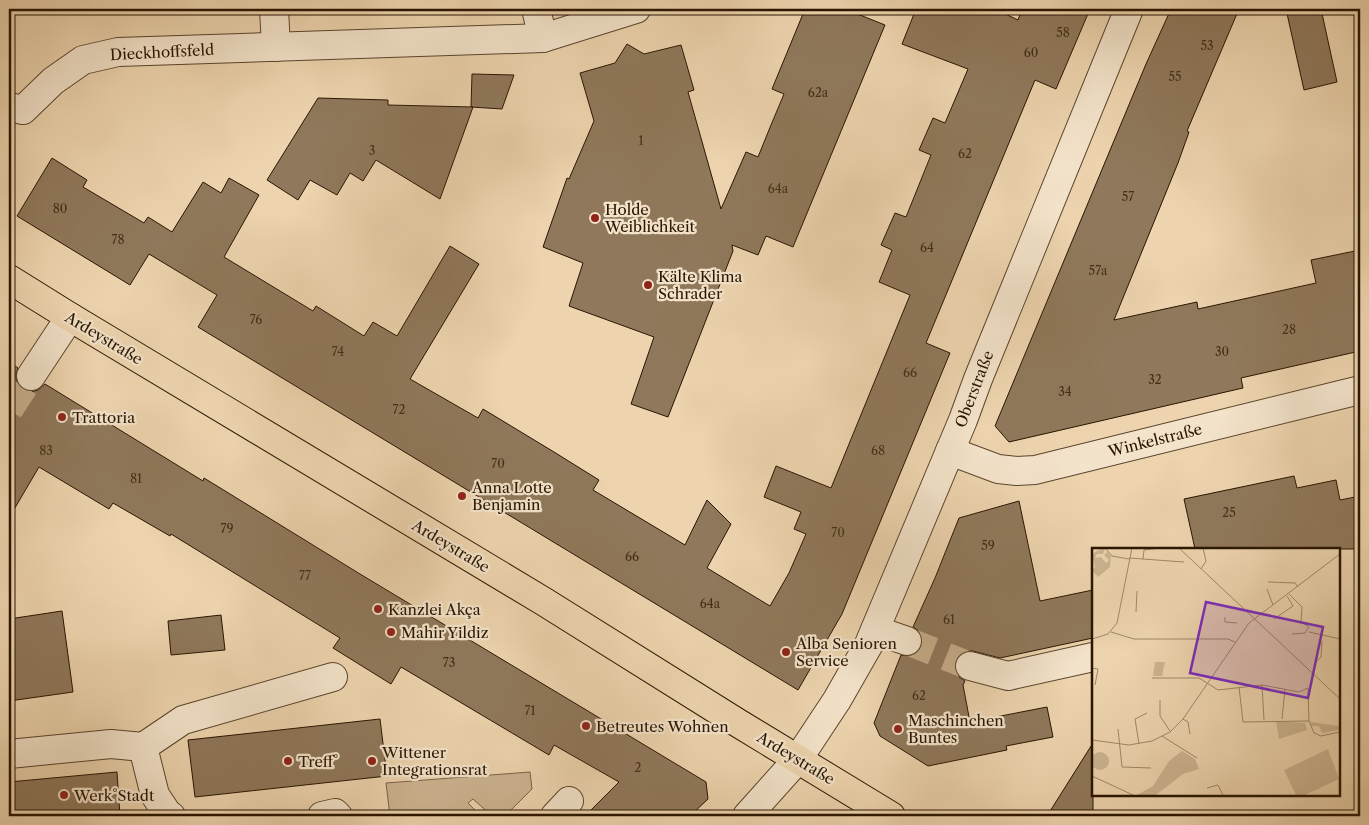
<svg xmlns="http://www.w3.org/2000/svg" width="1369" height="825" font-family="'Libre Caslon Text',serif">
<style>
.green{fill:#ccb491;stroke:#7a6449}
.building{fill:#8f785b;stroke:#291501}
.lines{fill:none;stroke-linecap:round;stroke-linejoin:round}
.minor-tunnel{stroke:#c6ae8b;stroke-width:28;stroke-dasharray:28 14;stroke-linecap:butt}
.minor-casing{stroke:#5a452c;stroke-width:30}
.major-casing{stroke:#291501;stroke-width:30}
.minor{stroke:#f3e3ca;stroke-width:28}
.major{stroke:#edd4ae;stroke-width:28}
.poi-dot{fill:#8f2418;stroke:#f3e3ca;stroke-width:2}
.labels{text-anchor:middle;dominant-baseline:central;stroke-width:4.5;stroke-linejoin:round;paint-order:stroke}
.number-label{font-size:12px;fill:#422e18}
.street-label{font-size:15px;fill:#291501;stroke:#f3e3ca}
.poi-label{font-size:15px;fill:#291501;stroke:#f3e3ca;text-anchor:start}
.inset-road{fill:none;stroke:#9f8869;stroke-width:1}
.view{fill:#7b2cbf;fill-opacity:0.15;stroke:#7b2cbf;stroke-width:2.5}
.inset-edge{fill:none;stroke:#291501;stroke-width:2.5}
</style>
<rect width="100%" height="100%" fill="#edd4ae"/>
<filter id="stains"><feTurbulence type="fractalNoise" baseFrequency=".004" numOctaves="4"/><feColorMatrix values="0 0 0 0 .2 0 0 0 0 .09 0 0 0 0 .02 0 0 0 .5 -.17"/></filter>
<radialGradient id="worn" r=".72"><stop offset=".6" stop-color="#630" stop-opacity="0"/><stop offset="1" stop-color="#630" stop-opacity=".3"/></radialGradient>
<polygon class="green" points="530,772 532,789 505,816 492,816 473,799 468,803 475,810 468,816 390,816 386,783"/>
<g class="building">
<polygon points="805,9 845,9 885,25 793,247 766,236 758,255 732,245 733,251 668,417 631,404 654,337 569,306 583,263 543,247 567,178 569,179 594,121 580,73 615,63 627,44 644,54 681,45 694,90 688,92 721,209 746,152 758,157 771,125 784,94 772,89"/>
<polygon points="916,9 995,9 1018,20 1022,9 1090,9 1056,89 1035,80 926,343 950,353 842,614 798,690 198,327 217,295 149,254 130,285 17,216 52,158 87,180 83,187 144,223 148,217 172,232 203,182 221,193 229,178 259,195 224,257 313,311 316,306 364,336 373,322 397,336 450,246 479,264 410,379 478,418 483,409 554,452 599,480 593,490 685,545 707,500 731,524 707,568 770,606 789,573 806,534 794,529 801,512 764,497 776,466 831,488 910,295 879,282 892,250 881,245 895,213 906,217 931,155 919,150 933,118 945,123 968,69 902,44"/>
<polygon points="1171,9 1239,9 1187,131 1189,132 1178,163 1114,320 1197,302 1198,309 1316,283 1311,260 1360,250 1360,351 1241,378 1243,388 1009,442 995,426 1146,64"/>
<polygon points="1286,9 1321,9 1337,82 1304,90"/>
<polygon points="472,74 514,75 502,109 471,107"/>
<polygon points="318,98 388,100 388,105 473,107 440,199 376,160 363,181 350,173 337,195 310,180 298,200 267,180"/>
<polygon points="9,362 18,368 16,375 17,383 23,389 31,392 38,390 45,384 203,481 204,478 360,574 706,782 708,799 690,816 585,816 619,782 554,745 549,755 401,667 391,684 333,648 340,638 171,534 170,536 113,503 109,509 39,467 9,518"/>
<polygon points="1294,476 1297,488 1336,480 1340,500 1360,496 1360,549 1195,549 1184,499"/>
<polygon points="1019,501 1040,601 1093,590 1093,638 1000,658 973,651 965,651 959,655 955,662 955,670 959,677 965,681 963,685 970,722 1047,707 1053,737 1006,746 1007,750 928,766 880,736 874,723 901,655 910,656 917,653 922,647 922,638 919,631 913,627 935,578 959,518"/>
<polygon points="62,611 73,692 9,701 9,619"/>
<polygon points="221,615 225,650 171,655 168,621"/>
<polygon points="380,719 387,776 195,797 188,740"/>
<polygon points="1093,743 1093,816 1047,816"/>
<polygon points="117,772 120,816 9,816 9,782"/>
</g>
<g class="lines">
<g class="minor-tunnel">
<polyline points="9,410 31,376"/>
<polyline points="907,641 970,666"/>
</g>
<g class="minor-casing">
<g id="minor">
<polyline points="274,9 276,47"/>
<polyline points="536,9 543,38"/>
<polyline points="9,107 23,110 53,81 83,60 118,52 543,38 636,9"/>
<polyline points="31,376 70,317"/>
<polyline points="950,451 998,469 1017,471 1035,470 1360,390"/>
<polyline points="875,630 907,641"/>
<polyline points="970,666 1008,676 1093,657"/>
<polyline points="9,754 111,744 143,747"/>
<polyline points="171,816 169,816 155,795 143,747 183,720 333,677"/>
<polyline points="322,816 335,813 338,816"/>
<polyline points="555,816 569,801"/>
<polyline points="747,816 798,759 837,700 869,644 963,420 978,379 1129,9"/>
</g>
</g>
<g class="major-casing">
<polyline id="major" points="9,279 70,317 543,601 738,723 891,816"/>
</g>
<use href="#minor" class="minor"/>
<use href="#major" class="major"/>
</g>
<g class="poi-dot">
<circle cx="595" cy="218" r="5"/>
<circle cx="648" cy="285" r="5"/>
<circle cx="62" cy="417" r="5"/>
<circle cx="462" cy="496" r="5"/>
<circle cx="378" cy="609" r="5"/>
<circle cx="391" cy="632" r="5"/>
<circle cx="786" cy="652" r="5"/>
<circle cx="586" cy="726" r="5"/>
<circle cx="898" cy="729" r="5"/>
<circle cx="288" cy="761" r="5"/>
<circle cx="372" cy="761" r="5"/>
<circle cx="64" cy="795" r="5"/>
</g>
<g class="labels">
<g class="number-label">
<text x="1063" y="32">58</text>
<text x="1207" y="45">53</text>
<text x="1031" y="52">60</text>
<text x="1175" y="76">55</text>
<text x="818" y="92">62a</text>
<text x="641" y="140">1</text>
<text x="372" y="150">3</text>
<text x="965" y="153">62</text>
<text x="778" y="188">64a</text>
<text x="1128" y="196">57</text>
<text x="60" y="208">80</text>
<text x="118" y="239">78</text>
<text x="927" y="247">64</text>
<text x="1098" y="270">57a</text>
<text x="256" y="319">76</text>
<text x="1289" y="329">28</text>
<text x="338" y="351">74</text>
<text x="1222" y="351">30</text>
<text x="910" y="372">66</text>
<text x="1155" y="379">32</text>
<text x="1065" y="391">34</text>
<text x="399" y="409">72</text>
<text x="46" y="450">83</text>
<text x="878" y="450">68</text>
<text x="498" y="463">70</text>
<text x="136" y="478">81</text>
<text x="1229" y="512">25</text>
<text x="227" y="528">79</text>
<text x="838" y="532">70</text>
<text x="988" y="545">59</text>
<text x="632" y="556">66</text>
<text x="305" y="575">77</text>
<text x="710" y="603">64a</text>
<text x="949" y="619">61</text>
<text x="449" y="662">73</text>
<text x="919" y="695">62</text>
<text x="530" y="710">71</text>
<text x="638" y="767">2</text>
</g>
<g class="street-label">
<text transform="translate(162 52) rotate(-3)">Dieckhoffsfeld</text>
<text transform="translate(104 338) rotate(31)">Ardeystraße</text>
<text transform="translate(974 389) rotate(-69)">Oberstraße</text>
<text transform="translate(1155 440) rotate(-14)">Winkelstraße</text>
<text transform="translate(451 546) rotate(31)">Ardeystraße</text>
<text transform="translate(796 758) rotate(31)">Ardeystraße</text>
</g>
<g class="poi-label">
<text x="605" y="209">Holde<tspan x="605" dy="17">Weiblichkeit</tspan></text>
<text x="658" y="276">Kälte Klima<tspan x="658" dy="17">Schrader</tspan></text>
<text x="72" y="417">Trattoria</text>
<text x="472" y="487">Anna Lotte<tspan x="472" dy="17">Benjamin</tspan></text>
<text x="388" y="609">Kanzlei Akça</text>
<text x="401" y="632">Mahir Yildiz</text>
<text x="796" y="643">Alba Senioren<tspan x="796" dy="17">Service</tspan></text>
<text x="908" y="720">Maschinchen<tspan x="908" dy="17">Buntes</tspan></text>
<text x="596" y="726">Betreutes Wohnen</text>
<text x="382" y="752">Wittener<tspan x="382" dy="17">Integrationsrat</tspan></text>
<text x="298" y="761">Treff°</text>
<text x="74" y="795">Werk°Stadt</text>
</g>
</g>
<g transform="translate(1092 548)">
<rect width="248" height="248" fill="#edd4ae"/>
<path d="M8 1H13L11 6H5L3 10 9 9 14 15 17 12 12 7 15 4 19 8 18 19 6 29 0 22 3 19 0 6ZM63 114H73L70 128H61ZM184 173 213 175 215 182 187 191ZM219 174 247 178V182L230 185 227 178H219ZM236 201 247 231 213 247H204L192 222ZM90 203 103 211 107 221 91 226 64 247H45L61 238 77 213ZM-1 213a9 9 0 1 1 18 0a9 9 0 1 1-18 0Z" fill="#ccb491"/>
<path class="inset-road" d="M13 0 20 8 37 11M87 0 248 151M37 10 92 14M51 11 52 2 68 0M109 21 114 13 111 0M176 34 203 35 206 39M175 41 181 57M197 46 210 59 209 74 217 79 213 85 200 86M44 64 45 43M133 69V74L145 75M182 71 201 58 195 48M19 84 42 91H136L143 94M217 84 248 91M0 91 16 86 25 75 40 0M224 114 229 109 230 93M0 120 6 121 3 137M60 130H107L126 142 170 137 207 144 216 140 217 173 222 185 229 188 248 184M170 137 172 172M147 139 151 174 217 173M68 152V168L78 183M91 171 96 174 98 186M190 171 193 141M26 181 30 219 59 220M70 188 105 210M0 192 37 197 60 193 78 184 91 171 157 75 248 6M47 196 43 171 55 165M0 228 41 247M115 240 126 237 131 247"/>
<path class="view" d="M114 54 231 79 216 150 98 125Z"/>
<rect width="248" height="248" class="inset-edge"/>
</g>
<rect width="1369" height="825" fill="none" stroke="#edd4ae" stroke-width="30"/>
<rect x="10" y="10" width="1349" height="805" fill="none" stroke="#291501" stroke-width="2.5"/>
<rect x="15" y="15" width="1339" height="795" fill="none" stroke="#291501"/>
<rect width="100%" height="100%" filter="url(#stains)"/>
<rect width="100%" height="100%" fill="url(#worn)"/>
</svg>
